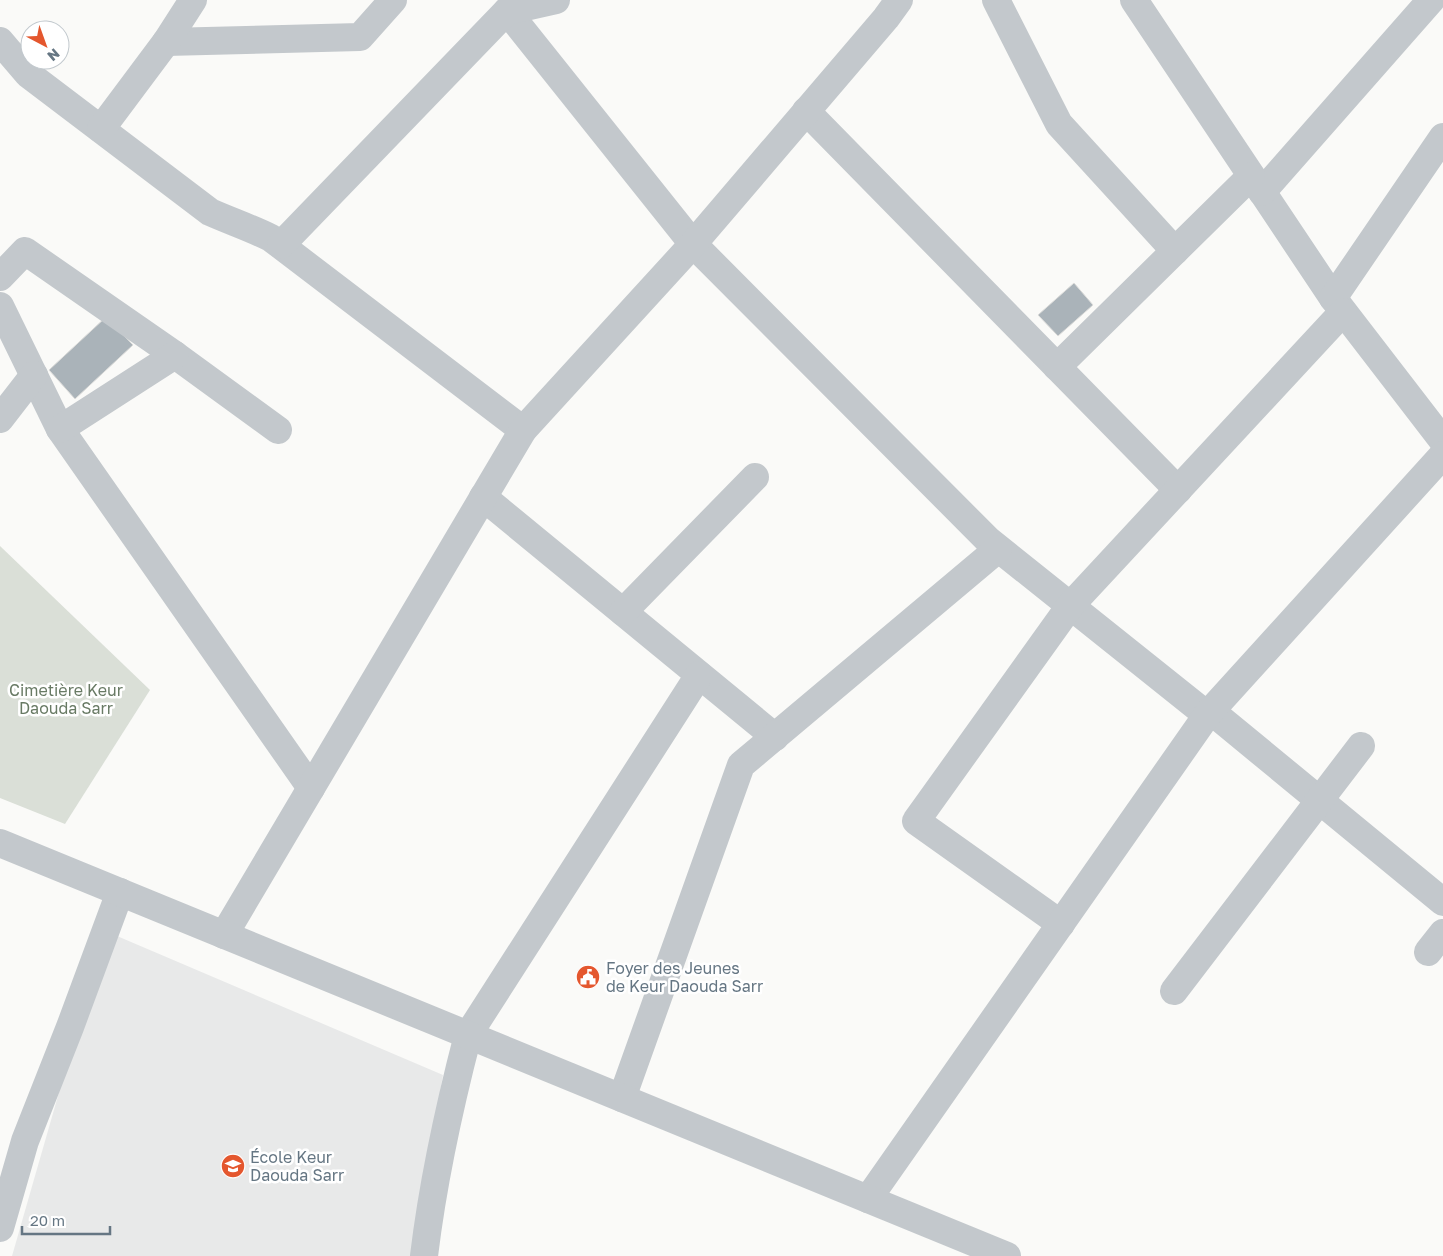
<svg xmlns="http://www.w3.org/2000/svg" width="1443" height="1256" font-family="'Golos Text',sans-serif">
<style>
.built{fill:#e8e9e9}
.green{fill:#dadfd7}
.building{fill:#aab3b9;stroke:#dcdcda}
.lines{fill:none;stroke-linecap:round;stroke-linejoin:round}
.minor{stroke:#c3c8cc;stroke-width:28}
.tertiary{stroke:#c3c8cc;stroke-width:28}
.labels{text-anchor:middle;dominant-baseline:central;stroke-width:5;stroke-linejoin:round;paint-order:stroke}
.park-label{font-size:16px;fill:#687a64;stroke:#fff}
.poi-label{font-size:16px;fill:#657683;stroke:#fff;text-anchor:start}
</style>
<rect width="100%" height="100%" fill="#fafaf8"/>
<polygon class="built" points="117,936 443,1075 412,1256 12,1256 66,1068"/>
<polygon class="green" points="0,546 150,690 65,824 0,798"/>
<g class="building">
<polygon points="1074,283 1093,305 1058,336 1038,315"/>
<polygon points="106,317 133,345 75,399 49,370"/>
</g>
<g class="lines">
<g class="minor">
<polyline points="996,0 1059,124 1175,251"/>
<polyline points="1134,0 1333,298 1443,441"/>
<polyline points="507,11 693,244 988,540 1207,715"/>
<path d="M0 41 28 74 210 212C230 221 251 228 271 238L523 430"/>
<polyline points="166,42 360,37 393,0"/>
<polyline points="806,111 1178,490"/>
<polyline points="101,129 166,42 193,0"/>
<polyline points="1262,192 1431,0"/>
<polyline points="281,245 507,11 556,0"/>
<polyline points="0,277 25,251 175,355 278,430"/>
<polyline points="1333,298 1443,137"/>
<polyline points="0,306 60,429 311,788"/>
<polyline points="1057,367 1251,176"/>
<polyline points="0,419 34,375"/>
<polyline points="60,429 175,355"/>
<polyline points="483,497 775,737"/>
<polyline points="623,612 755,477"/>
<polyline points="1211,711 1443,902"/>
<polyline points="1061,924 916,821 1070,606 1343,312"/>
<polyline points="224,935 523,430 693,244 886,18 899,0"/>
<polyline points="1428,952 1443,933"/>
<polyline points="1174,991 1361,746"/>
<polyline points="622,1098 741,765 998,549"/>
<polyline points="868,1199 1207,715 1443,455"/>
<polyline points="0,1228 25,1141 70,1027 120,892"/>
<path d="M424 1256C433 1181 449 1108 468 1035L699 675"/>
</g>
<polyline class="tertiary" points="0,843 1007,1256"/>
</g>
<defs>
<g id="civic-disc" transform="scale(1.25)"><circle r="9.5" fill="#e4572e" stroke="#fff"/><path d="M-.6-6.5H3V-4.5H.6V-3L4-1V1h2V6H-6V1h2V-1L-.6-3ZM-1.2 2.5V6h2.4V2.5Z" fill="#fff"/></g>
<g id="school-disc" transform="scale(1.25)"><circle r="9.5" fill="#e4572e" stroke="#fff"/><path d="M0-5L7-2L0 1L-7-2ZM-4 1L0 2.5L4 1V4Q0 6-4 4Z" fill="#fff"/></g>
</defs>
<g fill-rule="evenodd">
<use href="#civic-disc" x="588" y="977"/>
<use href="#school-disc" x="233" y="1166"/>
</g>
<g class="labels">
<g class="park-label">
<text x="66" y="690">Cimetière Keur<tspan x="66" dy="18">Daouda Sarr</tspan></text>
</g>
<g class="poi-label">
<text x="606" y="968">Foyer des Jeunes<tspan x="606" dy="18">de Keur Daouda Sarr</tspan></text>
<text x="250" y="1157">École Keur<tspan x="250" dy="18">Daouda Sarr</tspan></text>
</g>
</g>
<g transform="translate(45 45) rotate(139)"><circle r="24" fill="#ffffff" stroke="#c1c8cd"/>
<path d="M0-4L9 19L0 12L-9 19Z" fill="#e4572e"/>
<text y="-8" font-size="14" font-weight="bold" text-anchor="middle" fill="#657683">N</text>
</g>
<path d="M22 1226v8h88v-8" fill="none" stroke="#657683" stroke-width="2.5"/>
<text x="30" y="1226" font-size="15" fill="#657683" stroke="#ffffff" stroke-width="4" paint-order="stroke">20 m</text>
</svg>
